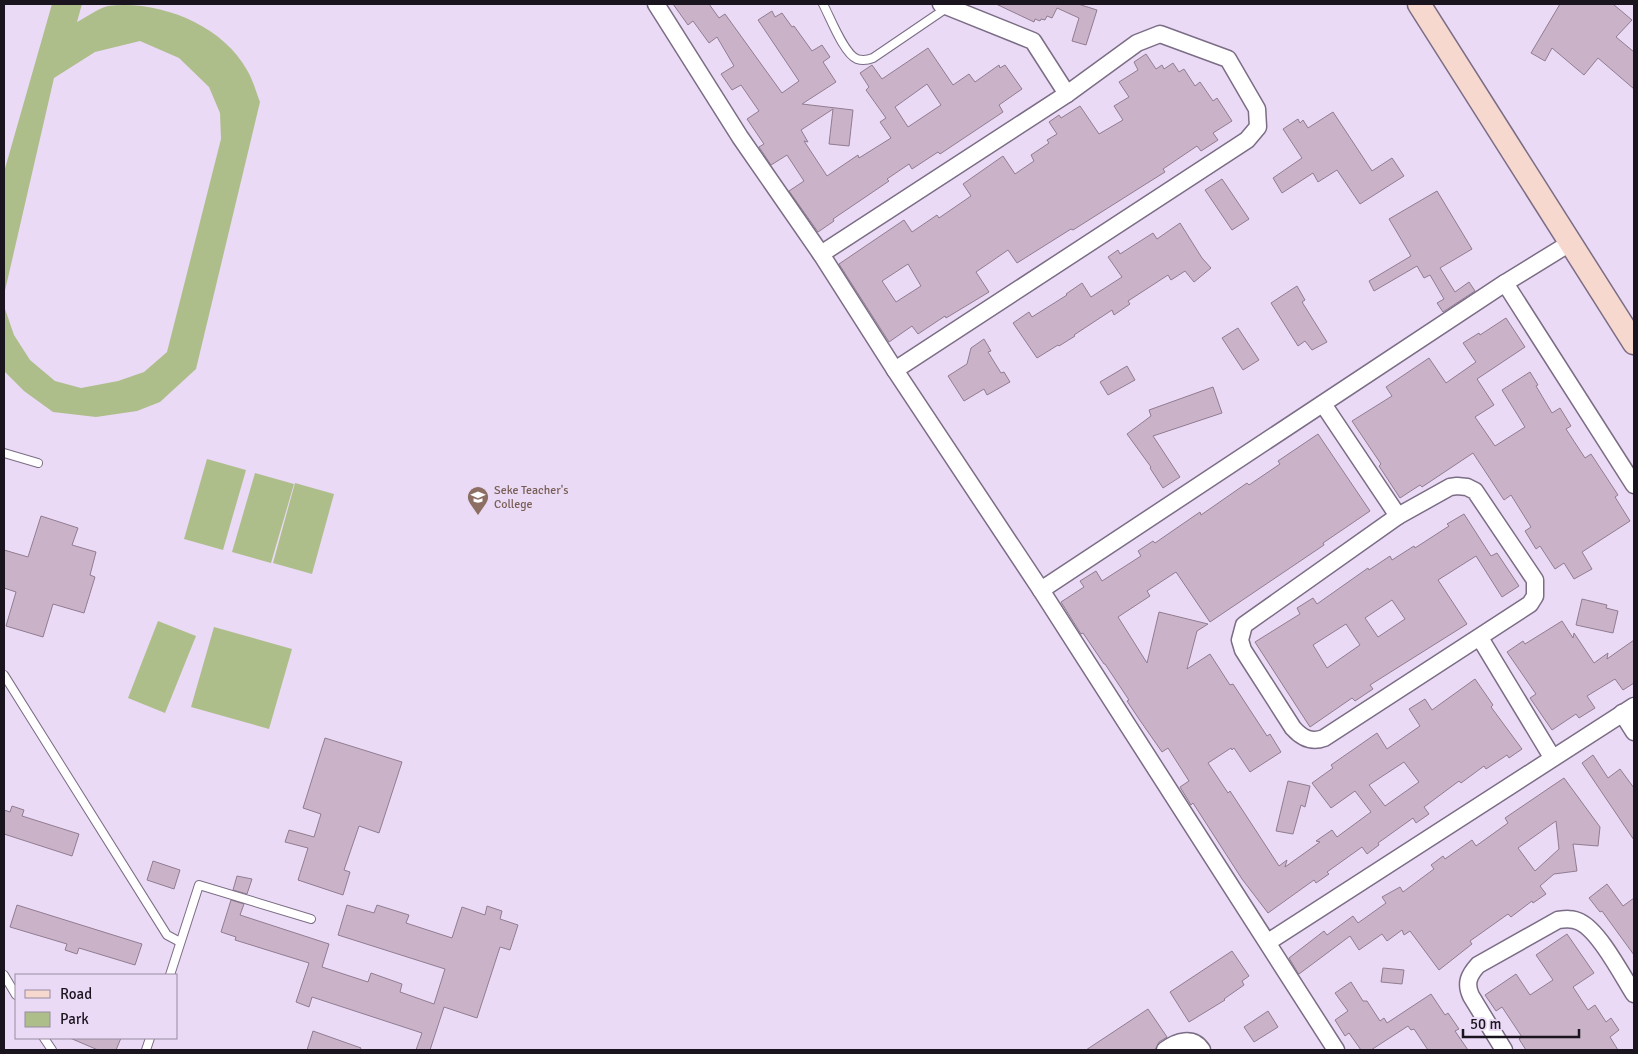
<svg xmlns="http://www.w3.org/2000/svg" width="1638" height="1054" font-family="Signika,sans-serif">
<style>
.green{fill:#aebe8a}
.building{fill:#cab3c9;stroke:#917c91;fill-rule:evenodd}
.lines{fill:none;stroke-linecap:round;stroke-linejoin:round}
.lane-casing{stroke:#7b6d85;stroke-width:10}
.street-casing{stroke:#7b6d85;stroke-width:19}
.secondary-casing{stroke:#7b6d85;stroke-width:25}
.lane{stroke:#fff;stroke-width:8}
.street{stroke:#fff;stroke-width:16}
.secondary{stroke:#f7d8ce;stroke-width:22}
.labels{text-anchor:middle;dominant-baseline:central;stroke-width:5;stroke-linejoin:round;paint-order:stroke}
.education-label{font-size:12px;fill:#785e54;stroke:#eadaf6;text-anchor:start}
</style>
<rect width="100%" height="100%" fill="#eadaf6"/>
<g class="green">
<path d="M52 4H82L77 22C87 17 97 9 108 6 160 0 222 25 247 70 253 80 256 92 260 102L196 369 160 402 137 411 96 417 53 412 24 391 4 371V306L14 335 30 360 55 381 81 388 118 381 144 372 167 352 221 139 220 113 209 87 179 58 140 41 95 52 54 78 4 295V172Z"/>
<polygon points="207,459 246,470 223,550 184,539"/>
<polygon points="255,473 294,484 271,563 232,552"/>
<polygon points="295,483 334,494 312,574 273,563"/>
<polygon points="158,621 196,636 165,713 128,698"/>
<polygon points="214,627 292,649 269,729 191,707"/>
</g>
<g class="building">
<path d="M673 4H709L719 18 725 14 782 93 799 81 758 20 772 11 775 17 782 13 792 27 794 26 812 51 822 45 830 57 823 62 836 82 802 104 853 110 849 146 829 144 833 109 801 130 808 142 804 141 827 176 858 155 859 158 891 138 880 122 886 118 866 90 869 87 860 73 872 65 882 79 928 48 953 85 969 74 975 82 999 65 1000 68 1005 65 1022 89 999 105 1003 112 940 154 938 152 912 169 909 164 887 179 889 181 833 219 834 221 818 232 789 191 804 181 787 155 771 165 759 147 764 144 747 119 759 111 741 85 732 90 721 74 734 66 717 37 709 43 693 21 688 25ZM927 84 941 105 908 127 895 107Z"/>
<polygon points="996,4 1078,4 1097,10 1086,45 1072,41 1079,18 1057,8 1052,18 1047,16 1045,20 1041,19 1040,21 1035,19 1034,22"/>
<polygon points="1560,4 1613,4 1632,20 1616,37 1634,52 1634,89 1598,58 1584,75 1552,48 1545,61 1531,53"/>
<path d="M1146 54 1156 69 1162 65 1164 69 1173 63 1179 72 1184 69 1195 86 1200 82 1213 101 1217 98 1232 121 1213 133 1218 140 1201 151 1197 146 1163 169 1165 172 1149 182 1073 230 1071 229 1017 263 1008 250 976 272 989 292 946 318 945 316 918 334 912 326 889 342 839 264 904 220 912 232 937 215 939 218 971 196 963 184 1003 156 1015 174 1034 161 1031 155 1049 143 1047 140 1057 134 1049 122 1059 115 1061 118 1080 106 1099 134 1123 120 1114 106 1129 97 1119 82 1138 70 1134 62ZM908 264 921 286 896 302 882 281Z"/>
<polygon points="1333,112 1372,171 1392,158 1404,176 1360,204 1337,170 1318,182 1313,173 1282,193 1273,178 1302,158 1283,129 1298,119 1300,123 1303,120 1308,128"/>
<polygon points="1222,179 1249,219 1232,230 1205,190"/>
<polygon points="1437,191 1472,249 1440,268 1455,292 1469,282 1475,291 1443,312 1437,303 1444,299 1430,275 1424,278 1417,266 1374,291 1369,281 1411,256 1389,219"/>
<polygon points="1180,223 1202,258 1211,268 1194,282 1185,271 1171,280 1168,275 1128,301 1130,304 1114,315 1112,310 1074,335 1075,336 1059,346 1058,345 1037,358 1013,323 1029,312 1032,317 1067,295 1066,294 1082,283 1091,297 1122,277 1108,257 1118,250 1120,254 1153,233 1157,239"/>
<polygon points="1297,286 1305,300 1302,302 1327,342 1312,350 1305,341 1298,346 1271,303"/>
<polygon points="1506,318 1525,347 1477,379 1494,405 1475,417 1495,446 1525,427 1502,390 1530,372 1538,385 1536,386 1552,413 1560,408 1571,426 1566,429 1585,458 1591,454 1618,495 1615,497 1630,521 1582,552 1592,569 1574,579 1564,563 1555,569 1540,546 1536,549 1525,531 1531,527 1511,495 1504,500 1473,453 1422,487 1420,485 1400,498 1379,466 1381,464 1352,421 1392,396 1386,387 1429,358 1446,383 1476,362 1463,343 1479,333 1480,335"/>
<polygon points="1238,328 1259,360 1243,370 1222,338"/>
<polygon points="984,339 991,351 988,352 1001,373 1004,372 1010,382 987,395 984,389 964,401 948,376 967,364 971,348"/>
<polygon points="1127,366 1135,380 1108,395 1100,382"/>
<polygon points="1213,387 1222,413 1153,436 1180,477 1163,488 1150,468 1151,467 1127,434 1151,416 1149,410"/>
<path d="M1318 434 1370 511 1323 543 1324 545 1210 622 1176 572 1147 591 1150 596 1118 617 1147 663 1159 612 1208 624 1197 631 1187 669 1210 654 1230 685 1233 684 1267 736 1270 734 1281 752 1250 772 1234 748 1232 750 1231 748 1208 763 1228 793 1230 791 1279 866 1287 860 1285 867 1320 842 1316 841 1332 830 1337 837 1371 812 1355 791 1331 808 1312 783 1333 768 1331 765 1377 733 1387 749 1420 726 1409 709 1425 699 1432 710 1475 679 1493 705 1491 707 1522 749 1509 758 1507 755 1486 769 1484 766 1461 783 1459 781 1424 807 1429 814 1416 823 1413 818 1378 843 1379 845 1367 854 1362 847 1327 872 1329 874 1316 883 1314 880 1268 913 1242 879 1193 803 1191 805 1180 787 1189 781 1168 748 1162 752 1139 719 1127 701 1129 700 1105 664H1104L1083 633 1081 634 1061 602 1084 587 1080 581 1096 571 1102 581 1141 556 1138 551 1153 541 1155 543 1200 512 1201 515 1247 483 1249 485 1280 464 1278 461ZM1404 762 1419 782 1385 806 1369 785Z"/>
<path d="M1464 514 1491 556 1497 553 1519 586 1502 597 1476 556 1438 580 1467 624 1370 685 1373 689 1355 701 1352 698 1310 727 1255 642 1300 614 1297 608 1313 598 1317 604 1368 568 1369 570 1390 556 1392 560 1414 546 1415 548 1449 526 1447 524ZM1392 600 1405 619 1378 637 1365 618ZM1346 624 1360 645 1327 668 1313 645Z"/>
<polygon points="41,516 78,528 72,545 96,552 90,575 95,577 84,613 53,604 43,637 6,626 16,592 4,588 4,550 28,557"/>
<polygon points="1582,599 1607,605 1606,608 1618,611 1613,633 1576,625"/>
<polygon points="1562,621 1573,638 1574,633 1594,663 1608,653 1607,659 1634,640 1634,683 1623,690 1615,679 1587,696 1595,708 1579,718 1576,714 1552,730 1530,698 1536,694 1507,652 1523,641 1525,644"/>
<polygon points="325,738 402,762 379,833 359,826 344,870 350,872 343,895 298,880 308,848 285,842 289,830 314,837 321,814 303,808"/>
<polygon points="1593,755 1608,778 1620,769 1634,788 1634,840 1582,763"/>
<path d="M1564 778 1600 827 1598 846 1573 844 1577 871 1554 874 1540 886 1546 894 1533 903 1532 901 1511 917 1508 914 1470 941 1472 944 1439 970 1410 931 1404 935 1402 930 1387 941 1382 934 1359 950 1350 936 1299 974 1298 973 1289 958 1324 931 1327 935 1353 916 1358 923 1386 903 1382 897 1400 887 1403 892 1434 869 1431 865 1443 856 1445 859 1472 840 1476 846 1508 823 1505 818ZM1556 821 1559 849 1535 871 1518 848Z"/>
<polygon points="1288,781 1310,786 1305,807 1301,805 1293,834 1276,831"/>
<polygon points="12,806 24,810 22,816 79,834 72,856 4,834 4,810 10,812"/>
<polygon points="153,861 180,870 174,889 147,880"/>
<polygon points="237,876 252,879 247,894 233,890"/>
<polygon points="1607,884 1623,906 1634,898 1634,955 1602,911 1600,912 1589,898"/>
<polygon points="231,900 244,904 240,915 329,944 322,967 368,982 371,973 402,984 400,992 434,1004 445,969 338,935 347,905 374,913 377,905 409,915 406,923 452,938 462,907 485,915 487,906 502,911 500,919 518,925 510,950 500,947 477,1018 444,1007 430,1050 416,1050 422,1033 312,997 309,1007 296,1002 309,963 235,940 236,937 221,932"/>
<polygon points="17,905 142,944 135,965 79,948 77,954 65,950 67,944 10,927"/>
<polygon points="1567,934 1594,973 1573,987 1588,1010 1595,1005 1606,1022 1611,1018 1619,1030 1610,1037 1618,1050 1526,1050 1519,1039 1522,1037 1502,1007 1496,1011 1485,995 1516,974 1530,995 1553,980 1536,955"/>
<polygon points="1232,951 1249,976 1242,981 1244,985 1224,999 1225,1000 1189,1022 1170,992"/>
<polygon points="1383,968 1404,970 1402,984 1381,982"/>
<polygon points="1351,982 1363,1001 1367,1001 1380,1021 1384,1018 1387,1023 1431,994 1445,1015 1448,1013 1459,1029 1455,1031 1468,1050 1428,1050 1414,1029 1411,1030 1408,1026 1371,1050 1361,1050 1349,1033 1345,1036 1335,1020 1348,1011 1335,993"/>
<polygon points="1148,1009 1167,1037 1159,1042 1155,1050 1086,1050"/>
<polygon points="1268,1011 1278,1027 1254,1042 1244,1027"/>
<polygon points="313,1031 361,1048 360,1050 307,1050"/>
<polygon points="70,1038 121,1038 116,1050 98,1050"/>
</g>
<g class="lines">
<g class="lane-casing">
<g id="lane">
<path d="M823 4C830 17 844 54 857 59 863 61 868 60 873 58L948 7"/>
<polyline points="4,453 38,463"/>
<polyline points="4,675 167,935 180,942"/>
<polyline points="4,975 16,995"/>
<polyline points="170,975 199,885 311,919"/>
<polyline points="44,1038 52,1050"/>
<polyline points="146,1050 150,1038"/>
</g>
</g>
<g class="street-casing">
<g id="street">
<polyline points="656,4 740,137 821,254 895,370 1041,590 1336,1050"/>
<polyline points="941,4 1033,41 1067,94"/>
<polyline points="821,254 1067,94 1137,43 1160,34 1228,59 1257,109 1258,127 1247,140 895,370"/>
<polyline points="1505,283 1634,485"/>
<polyline points="1323,404 1398,516"/>
<path d="M1457 486 1467 487 1475 491 1535 580V596L1530 604 1324 738C1311 743 1302 738 1293 728L1243 650 1240 640 1244 625 1398 516 1450 487Z"/>
<polyline points="1041,590 1505,283 1570,243"/>
<polyline points="1480,638 1552,757"/>
<polyline points="1622,713 1634,732"/>
<polyline points="1268,942 1634,706"/>
<path d="M1165 1050C1177 1041 1193 1036 1202 1050"/>
<path d="M1504 1050 1471 996C1465 983 1469 975 1478 965L1558 920C1565 919 1573 918 1580 922 1599 931 1622 975 1634 994"/>
</g>
</g>
<g class="secondary-casing">
<polyline id="secondary" points="1419,4 1634,343"/>
</g>
<use href="#lane" class="lane"/>
<use href="#street" class="street"/>
<use href="#secondary" class="secondary"/>
</g>
<defs>
<g id="university-pin" transform="scale(1.125)"><path d="M0 17L-7.5 6A9.5 9.5 0 1 1 7.5 6Z" fill="#8d6e63" stroke="#eadaf6"/><path d="M0-5L7-2L0 1L-7-2ZM-4 1L0 2.5L4 1V4Q0 6-4 4Z" fill="#fff"/></g>
</defs>
<g fill-rule="evenodd">
<use href="#university-pin" x="478" y="497"/>
</g>
<g class="labels">
<g class="education-label">
<text x="494" y="490">Seke Teacher's<tspan x="494" dy="14">College</tspan></text>
</g>
</g>
<rect width="1638" height="1054" fill="none" stroke="#1a141e" stroke-width="10"/>
<rect x="15" y="974" width="162" height="65" fill="#eadaf6" stroke="#978ba0"/>
<rect x="25" y="990" width="25" height="8" fill="#f7d8ce" stroke="#978ba0"/>
<text x="60" y="999" font-size="15" fill="#1a141e">Road</text>
<rect x="25" y="1012" width="25" height="15" fill="#aebe8a" stroke="#978ba0"/>
<text x="60" y="1024" font-size="15" fill="#1a141e">Park</text>
<path d="M1463 1029v8h116v-8" fill="none" stroke="#1a141e" stroke-width="2.5"/>
<text x="1470" y="1029" font-size="15" fill="#1a141e" stroke="#eadaf6" stroke-width="4" paint-order="stroke">50 m</text>
</svg>
